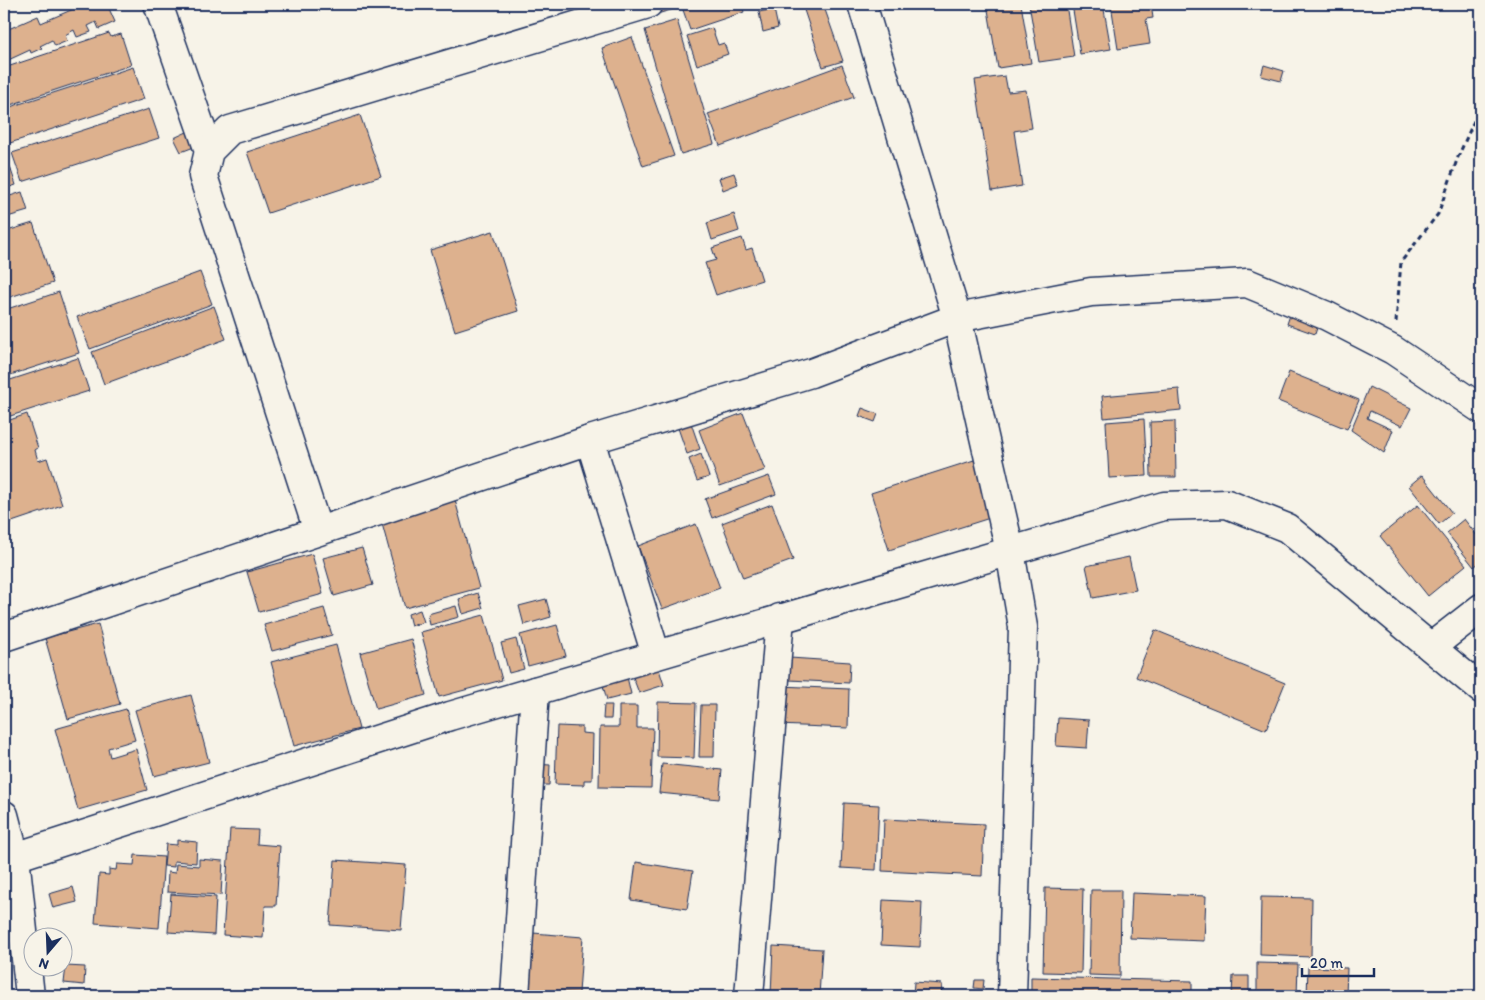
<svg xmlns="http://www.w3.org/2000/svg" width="1485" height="1000" font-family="Itim,sans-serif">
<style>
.building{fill:#ddb18e;stroke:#1b2f5e}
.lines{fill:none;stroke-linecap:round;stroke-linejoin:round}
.minor-casing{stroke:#1b2f5e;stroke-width:31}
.path{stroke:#1b2f5e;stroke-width:3;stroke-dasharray:5 4;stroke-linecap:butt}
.minor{stroke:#f7f3e8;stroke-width:28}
</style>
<rect width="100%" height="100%" fill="#f7f3e8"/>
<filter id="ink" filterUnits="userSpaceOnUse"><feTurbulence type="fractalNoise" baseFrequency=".02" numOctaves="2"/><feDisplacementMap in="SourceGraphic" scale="10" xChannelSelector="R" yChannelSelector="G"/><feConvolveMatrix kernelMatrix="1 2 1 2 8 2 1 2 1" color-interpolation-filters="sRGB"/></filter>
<g filter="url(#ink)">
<g class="building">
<polygon points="85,4 107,4 115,22 99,29 96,22 88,26 91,32 77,37 74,30 65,35 67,41 55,46 52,40 40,46 42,48 31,53 30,50 4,62 4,31 38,16 41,23"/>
<polygon points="668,4 673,4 674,9 627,23 626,17"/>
<polygon points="693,4 741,4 744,12 690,30 682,7"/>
<polygon points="802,4 823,4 843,61 823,67"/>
<polygon points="987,4 1021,4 1031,63 998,68"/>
<polygon points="1029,4 1066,4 1074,57 1039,62"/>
<polygon points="1072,4 1103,4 1111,49 1080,54"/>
<polygon points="1111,4 1151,4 1153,18 1146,19 1150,44 1118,49"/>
<polygon points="774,9 778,28 763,32 759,12"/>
<polygon points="677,20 714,144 681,154 645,30"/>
<polygon points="712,28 718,45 724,43 728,54 697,65 687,36"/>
<polygon points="109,33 111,37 121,34 131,65 4,107 4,68"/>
<polygon points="632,37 674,156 643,166 602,48"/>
<polygon points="842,65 854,97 720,146 708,114"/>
<polygon points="1264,65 1284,71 1281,81 1261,76"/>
<polygon points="133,67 144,99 10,143 4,124 4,109"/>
<polygon points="1005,76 1008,92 1026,90 1032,128 1014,131 1022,186 992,191 975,80"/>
<polygon points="149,109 159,138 22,182 12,153"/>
<polygon points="360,115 381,176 268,213 247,152"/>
<polygon points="1481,117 1481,137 1474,134"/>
<polygon points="187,132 194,147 181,152 174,138"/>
<polygon points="4,155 6,155 16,185 4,189"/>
<polygon points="734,173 738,184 723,190 719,178"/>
<polygon points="22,192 28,211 4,218 4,198"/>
<polygon points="734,214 739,231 712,240 707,223"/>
<polygon points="33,223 53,283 4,299 4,232"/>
<polygon points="493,231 518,311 455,331 430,250"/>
<polygon points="742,238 746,250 752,248 762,280 716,295 705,263 716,260 712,248"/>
<polygon points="200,272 212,304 90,349 77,317"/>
<polygon points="59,292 79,353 4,377 4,310"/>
<polygon points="214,306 226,339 104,384 92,352"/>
<polygon points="1292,309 1320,319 1315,334 1287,324"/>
<polygon points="78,358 89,391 4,418 4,382"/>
<polygon points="1289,372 1359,400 1347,429 1278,401"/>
<polygon points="1369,387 1411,408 1402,426 1370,411 1367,418 1393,430 1384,453 1351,430"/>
<polygon points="1179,389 1181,410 1104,418 1102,396"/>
<polygon points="862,408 878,414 875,422 859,416"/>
<polygon points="743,413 765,470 720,486 699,430"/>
<polygon points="27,414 38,448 35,450 38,461 47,458 62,505 6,524 4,518 4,422"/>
<polygon points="1144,419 1147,476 1109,478 1106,422"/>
<polygon points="1175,421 1176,477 1151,477 1150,422"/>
<polygon points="691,423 700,449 687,454 678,428"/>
<polygon points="701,454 709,477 697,481 689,459"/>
<polygon points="974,460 993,517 889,550 871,493"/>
<polygon points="1422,475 1452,513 1439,524 1409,486"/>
<polygon points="769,476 776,494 712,518 705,499"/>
<polygon points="455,500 479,588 405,608 381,520"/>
<polygon points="772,504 793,560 743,578 722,523"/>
<polygon points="1418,505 1466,565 1428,596 1380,536"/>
<polygon points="1464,519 1481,541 1481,561 1474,567 1447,533"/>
<polygon points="696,524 720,588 662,609 638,546"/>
<polygon points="362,548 373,585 334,596 323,558"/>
<polygon points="312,554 323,594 259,612 247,572"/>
<polygon points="1129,557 1136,590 1093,598 1086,566"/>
<polygon points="478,593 483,608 463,614 459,599"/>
<polygon points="546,599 551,617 524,625 519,606"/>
<polygon points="456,606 459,617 430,625 428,614"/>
<polygon points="324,608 332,635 272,651 264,625"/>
<polygon points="420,610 424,622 411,626 408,614"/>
<polygon points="484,615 502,680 439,697 421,632"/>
<polygon points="98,624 120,704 68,719 45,638"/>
<polygon points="557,625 566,656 528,666 520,635"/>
<polygon points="1155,630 1285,683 1266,730 1136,677"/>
<polygon points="411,639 426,695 376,709 360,653"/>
<polygon points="516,639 524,669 509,673 501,643"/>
<polygon points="336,645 359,729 294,746 271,662"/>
<polygon points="790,658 850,662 849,683 789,680"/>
<polygon points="657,663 664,685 639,693 631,672"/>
<polygon points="627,677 631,694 607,700 602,682"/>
<polygon points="780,686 849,689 848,728 778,725"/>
<polygon points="191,695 209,762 154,776 135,710"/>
<polygon points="658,702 696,703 694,758 657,757"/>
<polygon points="604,705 612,705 611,719 603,719"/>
<polygon points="701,705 715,705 714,757 699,757"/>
<polygon points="619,706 637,706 637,728 653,728 651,788 599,787 600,727 619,727"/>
<polygon points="126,709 135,740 108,748 110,757 136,749 147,790 78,810 55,729"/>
<polygon points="1058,718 1089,720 1087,748 1056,746"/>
<polygon points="557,726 582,727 582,733 593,734 592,780 584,780 584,785 555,784"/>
<polygon points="534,764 550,765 549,785 534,785"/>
<polygon points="662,764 722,770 719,799 659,793"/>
<polygon points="844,803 879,805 876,870 841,868"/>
<polygon points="884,819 984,824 982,876 882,871"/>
<polygon points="230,829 258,830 257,844 280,846 276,906 265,906 263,938 223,935"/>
<polygon points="177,840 197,842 196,863 174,861 174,867 164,866 166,844 177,845"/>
<polygon points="135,855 164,857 159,928 95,923 99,874 109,875 109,869 116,870 117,864 134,865"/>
<polygon points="199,859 223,861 221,895 167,892 168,872 175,873 176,864 199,866"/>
<polygon points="335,860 406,865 401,930 330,925"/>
<polygon points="636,862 693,871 687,909 631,900"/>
<polygon points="73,887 77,902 53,908 49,894"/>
<polygon points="1045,888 1083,889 1081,973 1043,972"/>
<polygon points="1091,890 1121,890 1120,976 1089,975"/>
<polygon points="1132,893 1206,896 1204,941 1130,938"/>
<polygon points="171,894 216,897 214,935 168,932"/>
<polygon points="1261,897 1312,898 1311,957 1260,955"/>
<polygon points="883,900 922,902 920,947 881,945"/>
<polygon points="533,933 583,937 579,993 529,990"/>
<polygon points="773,946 822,949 819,996 771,996"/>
<polygon points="1257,963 1298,964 1297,996 1257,996"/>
<polygon points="66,966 85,967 84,985 64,983"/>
<polygon points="1308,967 1347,968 1346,996 1307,996"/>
<polygon points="1233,976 1249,976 1249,996 1232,995"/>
<polygon points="1031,977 1192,981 1192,996 1031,996"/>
<polygon points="975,980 984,980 983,989 974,988"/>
<polygon points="914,982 942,984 941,996 951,996 913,996"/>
<polygon points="592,993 641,995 592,996"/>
</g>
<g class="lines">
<g class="minor-casing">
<g id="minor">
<polyline points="158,4 209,151"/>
<polyline points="862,4 957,318 1010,551 1023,627 1012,996"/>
<polyline points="590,440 656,655"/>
<polyline points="318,531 203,176 209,151 230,130 648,4"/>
<polyline points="4,637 590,440 811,373 957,318 1091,292 1247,283 1327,316 1393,350 1481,409"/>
<polyline points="1431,647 1481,608"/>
<polyline points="4,815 15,857 30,996"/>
<polyline points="15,857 450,716 1164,506 1227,504 1287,528 1481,689"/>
<polyline points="515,996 535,691"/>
<polyline points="749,996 780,618"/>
</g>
</g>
<polyline class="path" points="1396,322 1401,262 1438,214 1458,157 1481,105"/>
<use href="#minor" class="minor"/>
</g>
</g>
<rect width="1485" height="1000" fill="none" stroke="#f7f3e8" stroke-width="20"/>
<rect x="10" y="10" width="1465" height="980" fill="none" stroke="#1b2f5e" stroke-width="2" filter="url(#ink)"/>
<g transform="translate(48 952) rotate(199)"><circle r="24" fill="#f7f3e8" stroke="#9fa5b1"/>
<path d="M0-4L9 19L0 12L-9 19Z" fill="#1b2f5e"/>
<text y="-8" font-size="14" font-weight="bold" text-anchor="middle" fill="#1b2f5e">N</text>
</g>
<path d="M1302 968v8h72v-8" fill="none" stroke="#1b2f5e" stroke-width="2.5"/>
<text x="1310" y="968" font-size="15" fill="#1b2f5e" stroke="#f7f3e8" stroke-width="4" paint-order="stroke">20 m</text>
</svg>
